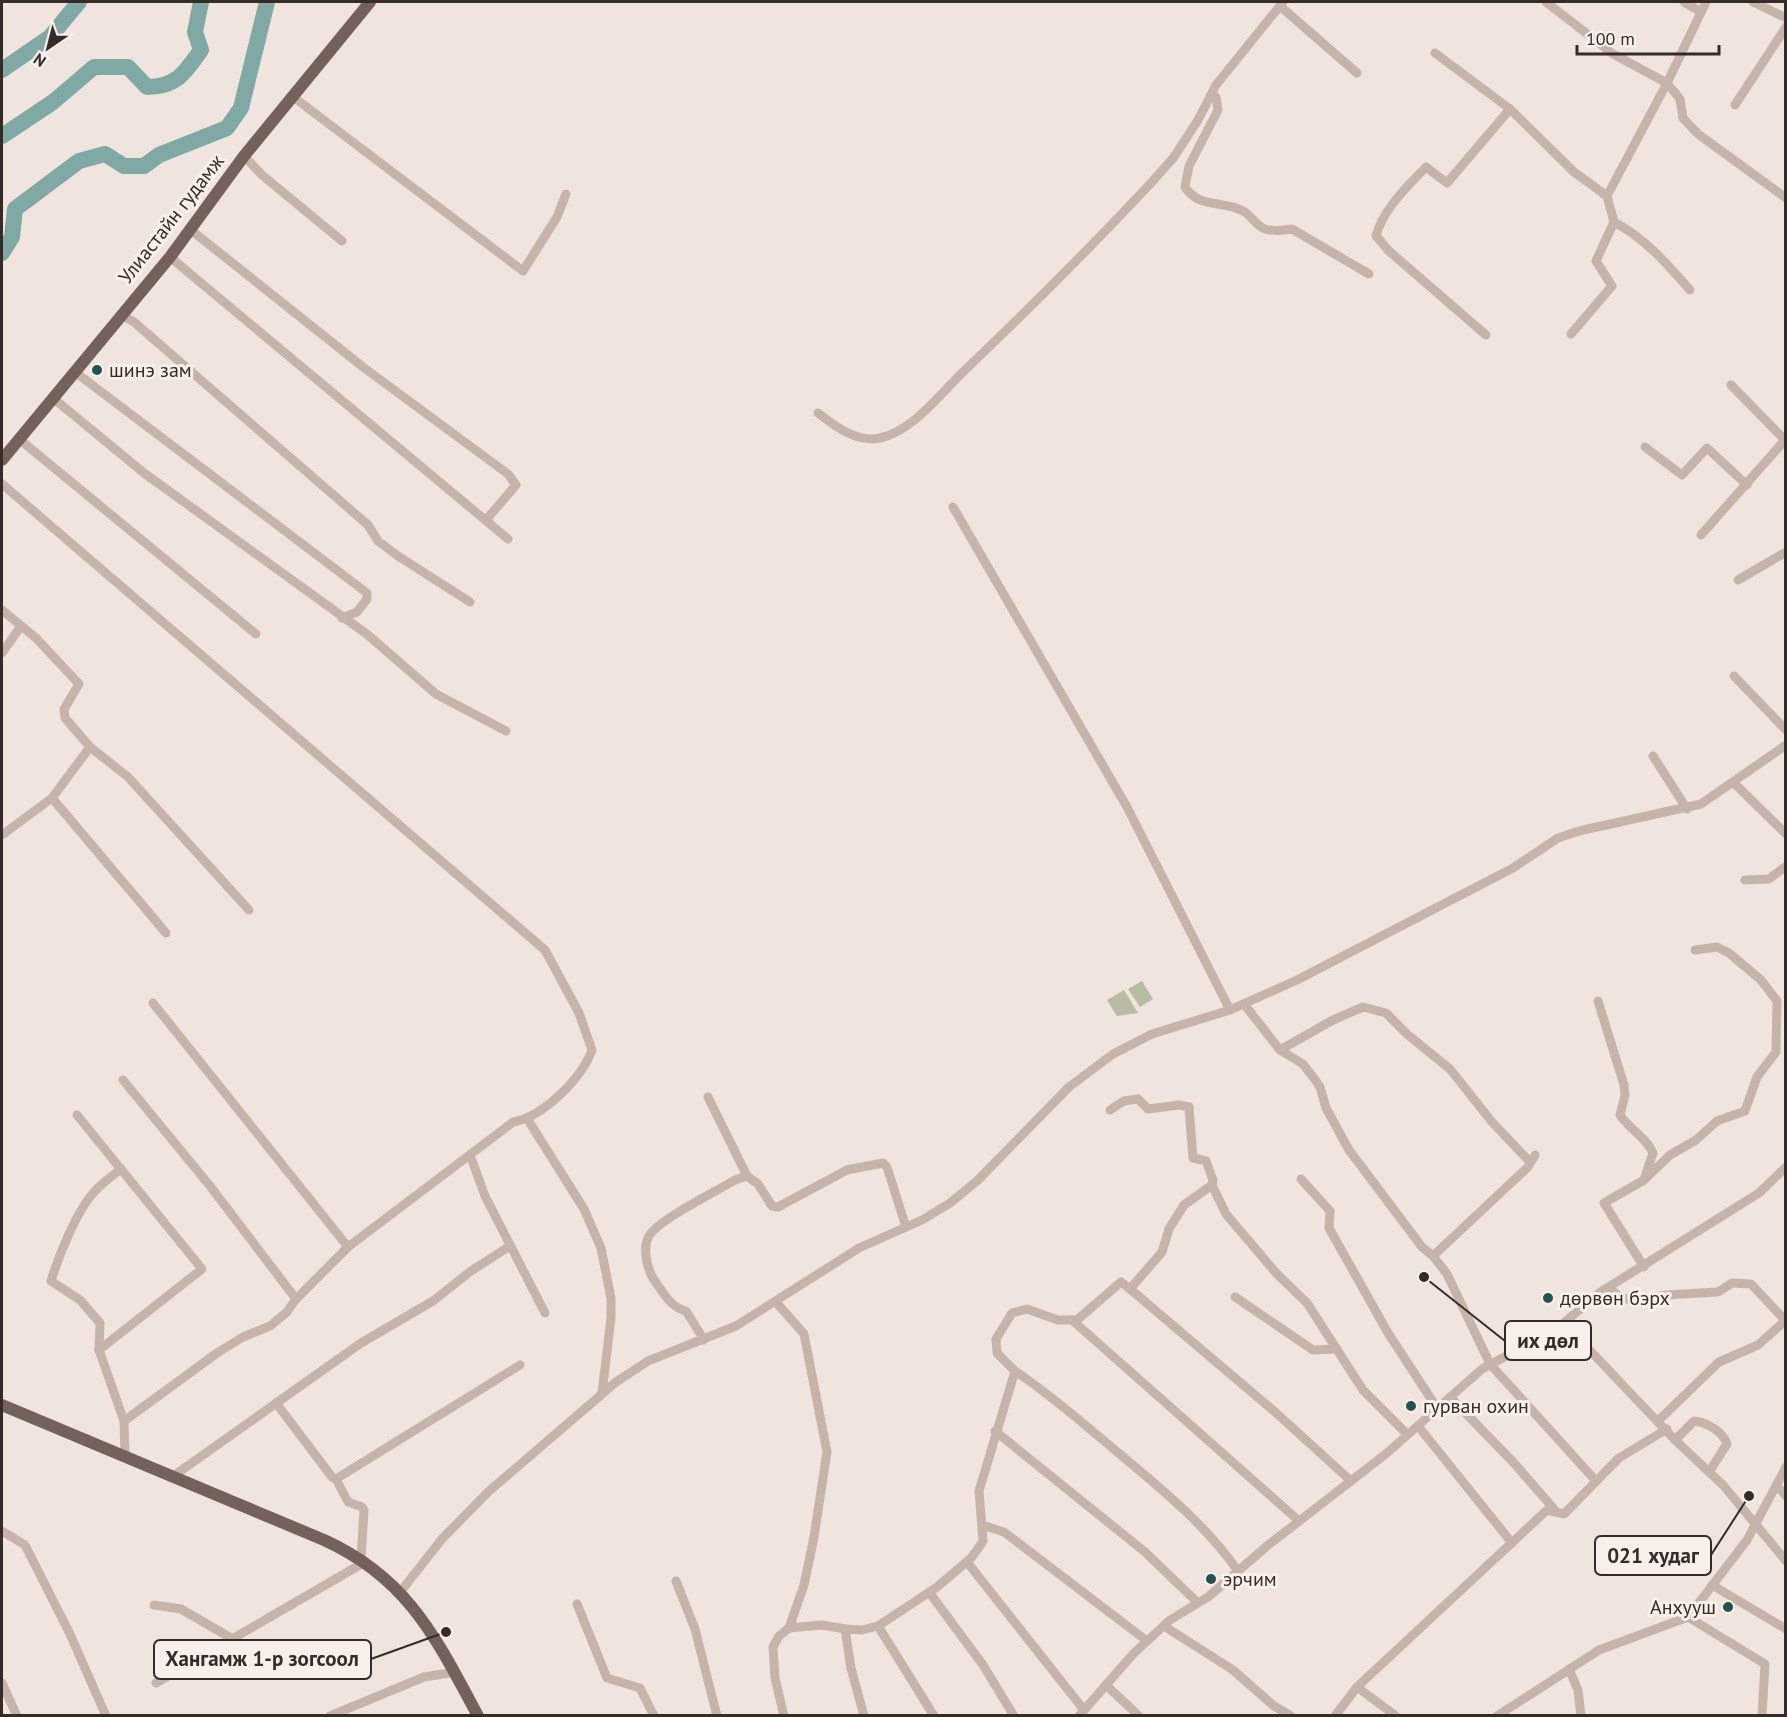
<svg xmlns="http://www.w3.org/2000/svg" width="1787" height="1717" font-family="'PT Sans',sans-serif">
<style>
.green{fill:#b7bda0}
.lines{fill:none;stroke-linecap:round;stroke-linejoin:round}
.river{stroke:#80a9a5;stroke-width:16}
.minor{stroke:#c6b4ab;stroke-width:9}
.major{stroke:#75615c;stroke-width:12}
.poi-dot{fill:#24524e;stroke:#f8efea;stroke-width:2}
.labels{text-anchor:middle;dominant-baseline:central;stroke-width:6;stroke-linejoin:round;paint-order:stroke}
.street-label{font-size:20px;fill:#352b29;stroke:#f8efea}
.poi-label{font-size:20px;fill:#352b29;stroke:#f8efea;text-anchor:start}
.leader{fill:none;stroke:#352b29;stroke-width:2}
.callout-dot{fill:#352b29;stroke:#f8efea;stroke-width:2}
.callout{fill:#f8efea;stroke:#352b29;stroke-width:2}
.callout-label{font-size:21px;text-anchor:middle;font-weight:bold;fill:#352b29}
</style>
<rect width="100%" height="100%" fill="#efe5de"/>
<g class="green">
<polygon points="1142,981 1153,999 1140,1007 1128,989"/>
<polygon points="1124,990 1138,1013 1117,1016 1107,1000"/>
</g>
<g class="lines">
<g class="river">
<polyline points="2,70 50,37 79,2"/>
<path d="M2 136 53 102 94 67H128L147 87C176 87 185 73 201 50L195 32 201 2"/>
<polyline points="2,253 12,237 15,209 79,161 105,154 124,166 144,166 159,155 227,128 241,108 267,2"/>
</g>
<g class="minor">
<polyline points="1546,2 1613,54 1667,83 1680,99 1683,118 1698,134 1786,198"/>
<polyline points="1684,2 1701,12"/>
<polyline points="1753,2 1786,18"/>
<polyline points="1280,6 1357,73"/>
<polyline points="1435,53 1510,109 1574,172 1607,196"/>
<path d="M1212 94 1216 97 1218 110 1189 166 1185 187C1199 209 1223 200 1243 211 1251 215 1256 226 1265 229 1274 232 1284 230 1292 229L1369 274"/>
<polyline points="292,96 523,271 557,217 566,194"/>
<polyline points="1735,105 1786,27"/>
<polyline points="244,156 262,175 342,241"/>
<path d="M1614 222C1646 239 1667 264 1690 290"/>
<polyline points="191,230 363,367 508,474 516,485 486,520"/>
<polyline points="170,257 508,539"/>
<polyline points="121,315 134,322 368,525 378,541 398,556 470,602"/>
<polyline points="1571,334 1612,286 1596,261 1614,222 1607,196 1667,83 1706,2"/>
<path d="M1486 335 1389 251 1376 236C1383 209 1407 187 1426 167L1447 183 1510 109"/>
<polyline points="75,372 367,593 367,599 357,612 342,618"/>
<polyline points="1731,385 1786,441"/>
<polyline points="53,398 144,473 368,635 436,694 506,731"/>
<path d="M818 413C835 426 856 443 880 438 913 431 941 393 964 371 1028 310 1091 247 1151 183L1174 157 1198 120 1216 85 1283 2"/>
<polyline points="19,439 256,634"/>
<polyline points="1645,447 1682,475 1707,448 1747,485"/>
<path d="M2 484 545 950 579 1013 592 1050C582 1078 543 1117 513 1122L348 1247 296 1299 287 1312 270 1326 243 1337 217 1353 124 1421"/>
<polyline points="953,507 1127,807 1230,1010"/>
<polyline points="1701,535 1785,440"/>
<polyline points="1738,580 1786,552"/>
<polyline points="2,610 36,638 79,684 64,709 65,718 90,747 128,777 249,910"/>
<polyline points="2,653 21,626"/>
<polyline points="1734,676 1786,730"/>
<polyline points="1653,756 1687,809"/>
<polyline points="1734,783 1786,834"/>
<polyline points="52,798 166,933"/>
<polyline points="2,835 52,798 90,747"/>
<polyline points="1745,880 1769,879 1786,866"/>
<path d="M1598 1001 1624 1085 1625 1095 1620 1115C1630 1130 1646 1137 1653 1153L1644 1180 1604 1203 1644 1267"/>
<polyline points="153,1003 348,1247"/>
<polyline points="1244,1004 1280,1050 1303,1064 1313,1077 1320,1087 1326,1108 1349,1150 1422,1247 1433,1256 1447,1274 1490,1364 1596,1481"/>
<polyline points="1280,1050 1333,1020 1363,1007 1386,1013 1408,1035 1450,1069 1492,1122 1529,1161"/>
<polyline points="123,1080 210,1186 296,1299"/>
<polyline points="708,1097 747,1176"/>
<polyline points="1110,1110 1124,1101 1138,1099 1148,1109 1179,1105 1189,1107 1193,1158 1206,1161 1213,1180 1212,1185"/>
<polyline points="77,1115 202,1269 99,1350"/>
<polyline points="528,1120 584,1209 601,1248 611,1298 611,1318 602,1393"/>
<polyline points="470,1155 485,1196 545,1313"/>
<path d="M121 1169C112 1176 102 1183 95 1191 77 1210 59 1255 51 1281L80 1300 100 1323 99 1350 124 1421 125 1457"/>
<polyline points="1301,1179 1330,1211 1329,1228 1388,1333 1437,1408"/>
<polyline points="1644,1180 1670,1155 1696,1140 1717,1121 1745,1111 1757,1077 1776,1052 1777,1001 1761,980 1729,953 1717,947 1695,950"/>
<polyline points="1433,1256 1528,1167 1535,1155"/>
<polyline points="1609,1288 1620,1297 1634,1301 1666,1295 1718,1292 1732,1283 1751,1284 1785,1320"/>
<polyline points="1130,1289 1274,1411 1351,1481"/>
<polyline points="1235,1297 1313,1350 1337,1349"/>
<polyline points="776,1302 804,1334 827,1452 814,1537 804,1585 789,1628 779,1636 773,1647 775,1678 784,1716"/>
<polyline points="1072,1320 1299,1521"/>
<polyline points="1558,1328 1580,1340 1675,1440 1723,1485 1786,1561"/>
<path d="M704 1340 686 1311C670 1307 664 1293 654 1280 647 1269 642 1248 649 1236 658 1220 717 1191 735 1180L747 1176 758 1184 772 1206 778 1207 847 1170 883 1163 887 1167 906 1227"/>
<path d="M1015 1371C1048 1393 1078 1419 1109 1445 1155 1484 1203 1521 1238 1571"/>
<polyline points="1450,1397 1513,1462 1554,1509"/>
<polyline points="276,1403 332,1477 336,1479 520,1365"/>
<polyline points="1659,1420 1719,1362 1758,1345 1786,1320"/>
<polyline points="1418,1426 1512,1543"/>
<polyline points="995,1431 1145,1552 1197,1602"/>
<path d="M1675 1440 1694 1421C1707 1422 1723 1432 1727 1444L1709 1472"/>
<polyline points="172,1477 361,1343 433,1301 471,1271 510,1246"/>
<polyline points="336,1479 348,1502 362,1507 364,1510 361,1559"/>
<polyline points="1777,1486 1786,1496"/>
<polyline points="982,1525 1004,1532 1147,1641"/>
<polyline points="2,1531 25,1545 70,1634 106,1716"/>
<polyline points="967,1562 1084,1710"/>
<polyline points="676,1581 695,1629 717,1716"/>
<polyline points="1712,1585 1786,1629"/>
<polyline points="401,1591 442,1539 488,1492 616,1382 648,1361 736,1326 859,1248 922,1220 950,1203 977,1181 1069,1087 1113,1054 1152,1034 1230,1010 1297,980 1513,868 1558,838 1579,831 1701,804 1786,745"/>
<polyline points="929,1592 983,1665 1014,1716"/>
<polyline points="577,1604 607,1678 640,1688 654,1716"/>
<polyline points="154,1605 181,1609 231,1638"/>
<polyline points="1688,1617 1765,1664 1762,1716"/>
<polyline points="878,1626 934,1716"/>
<polyline points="1164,1626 1233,1670 1274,1706 1291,1716"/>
<polyline points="789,1628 822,1625 845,1629 851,1668 864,1716"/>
<polyline points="845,1629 862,1630 878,1626 937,1587 971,1558 977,1550 983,1541 979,1491 1015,1371 997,1353 996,1339 1012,1313 1027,1309 1058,1320 1077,1320 1121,1282 1130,1289 1162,1252 1169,1229 1184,1205 1212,1185 1226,1214 1276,1273 1307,1303 1363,1390 1407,1434"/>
<polyline points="1569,1669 1578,1690 1581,1716"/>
<polyline points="2,1683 17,1716"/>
<polyline points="156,1683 365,1562"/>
<polyline points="1106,1685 1139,1716"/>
<polyline points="1357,1687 1396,1716"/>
<polyline points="330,1716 424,1677 455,1672"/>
<polyline points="1079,1716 1133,1654 1170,1620 1208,1597 1267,1546 1387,1453 1482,1369 1558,1328 1599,1293 1759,1193 1786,1167"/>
<polyline points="1335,1716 1357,1687 1547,1510 1564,1514 1619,1458 1667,1429"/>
<polyline points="1497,1716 1599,1650 1688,1617 1747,1540 1786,1467"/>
</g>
<g class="major">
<polyline points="2,460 170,257 244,156 370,2"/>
<path d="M2 1405 324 1540C408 1578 436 1638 478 1716"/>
</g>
</g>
<g class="poi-dot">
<circle cx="97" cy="370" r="6"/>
<circle cx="1548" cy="1298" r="6"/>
<circle cx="1411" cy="1406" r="6"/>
<circle cx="1211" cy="1579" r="6"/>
<circle cx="1728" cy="1607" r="6"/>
</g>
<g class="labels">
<g class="street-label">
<text transform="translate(171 219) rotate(-52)">Улиастайн гудамж</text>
</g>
<g class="poi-label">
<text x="109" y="370">шинэ зам</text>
<text x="1560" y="1298">дөрвөн бэрх</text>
<text x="1423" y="1406">гурван охин</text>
<text x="1223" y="1579">эрчим</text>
<text x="1716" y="1607" text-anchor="end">Анхууш</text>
</g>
</g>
<path class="leader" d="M1424 1277L1505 1341M1749 1496L1711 1555M446 1632L371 1659"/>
<g class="callout-dot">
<circle cx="1424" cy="1277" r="6"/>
<circle cx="1749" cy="1496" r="6"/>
<circle cx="446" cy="1632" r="6"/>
</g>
<g class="callout">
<rect x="1505" y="1321" width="86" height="39" rx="6"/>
<rect x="1595" y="1536" width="116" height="39" rx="6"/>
<rect x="154" y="1640" width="217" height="39" rx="6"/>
</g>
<g class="callout-label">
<text x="1548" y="1348">их дөл</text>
<text x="1653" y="1563">021 худаг</text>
<text x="262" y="1666">Хангамж 1-р зогсоол</text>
</g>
<rect width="1787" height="1717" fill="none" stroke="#352b29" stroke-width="6"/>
<g transform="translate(48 48) rotate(215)" stroke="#f8efea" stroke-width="4.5" paint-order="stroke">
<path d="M0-4.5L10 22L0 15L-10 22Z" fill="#352b29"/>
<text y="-9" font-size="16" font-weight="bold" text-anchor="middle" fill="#352b29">N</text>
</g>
<path d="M1577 45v9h142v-9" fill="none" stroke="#352b29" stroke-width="3"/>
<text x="1586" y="45" font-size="18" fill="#352b29" stroke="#f8efea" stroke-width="4.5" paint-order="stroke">100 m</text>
</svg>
